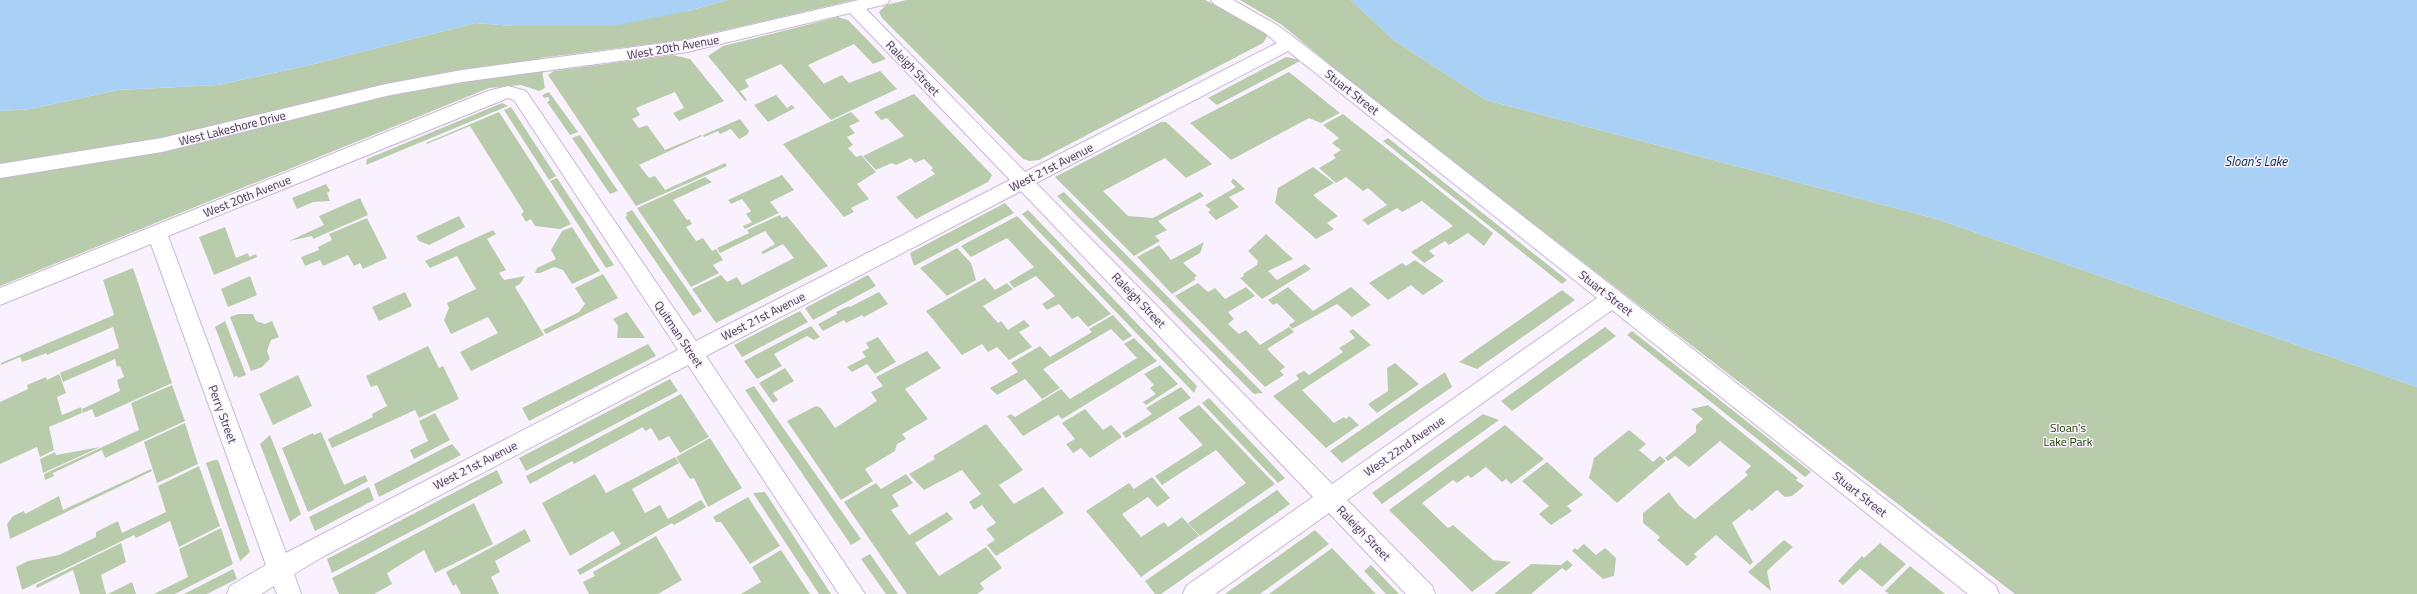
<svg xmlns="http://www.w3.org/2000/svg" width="2417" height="594" font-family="'Titillium Web',sans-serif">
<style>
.green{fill:#b8ccac}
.water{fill:#a9d0f5}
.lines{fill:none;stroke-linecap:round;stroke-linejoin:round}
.street-casing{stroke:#c9b6d4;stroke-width:2}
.street{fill:#fff;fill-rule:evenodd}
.labels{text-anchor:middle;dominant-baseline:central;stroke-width:3;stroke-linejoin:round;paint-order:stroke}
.street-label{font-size:12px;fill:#413946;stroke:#f9f2fe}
.park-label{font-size:12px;fill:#214100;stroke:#f9f2fe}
.water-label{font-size:13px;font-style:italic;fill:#002c4e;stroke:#f9f2fe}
</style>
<rect width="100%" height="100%" fill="#f9f2fe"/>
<g class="green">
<polygon points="727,0 854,0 682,40 540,58 545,88 539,91 521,85 489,88 0,286 0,111 30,109 118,90 218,85 310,65 475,23 514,26 688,11"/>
<polygon points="906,0 1205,0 1233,13 1265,32 1267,37 1263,43 1039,160 1030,161 1023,159 882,18 879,12 886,5"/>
<polygon points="1240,0 1351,0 1395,41 1486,100 1937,219 2417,387 2417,594 2015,594 1380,106 1282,25"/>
<polygon points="838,17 848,20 886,59 873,64 854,44 808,65 824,84 806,92 781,64 745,80 749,87 740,91 747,100 745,101 708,56 723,46"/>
<polygon points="673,55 690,59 724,101 679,121 673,113 684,108 675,92 636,108 640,115 632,119 639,128 647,125 665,150 701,135 702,136 639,165 649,178 655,176 665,190 725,163 727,166 636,206 548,75 554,71"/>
<polygon points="1286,57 1302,60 1217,105 1208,98"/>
<polygon points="880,71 897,89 831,120 806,92 842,75 849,83"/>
<polygon points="1289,72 1340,113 1321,123 1309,118 1231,160 1190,123"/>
<polygon points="549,92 578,132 570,135 547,102 550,100 548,97 544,98 542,95"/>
<polygon points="914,94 992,175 988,182 916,219 896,197 935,174 931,170 933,168 924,159 915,163 911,158 896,165 892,163 876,170 863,156 904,136 887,118 881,120 874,112"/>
<polygon points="776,95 787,108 792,105 795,108 768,122 754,105"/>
<polygon points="502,103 508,106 366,165 367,159"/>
<polygon points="511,107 556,176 549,180 504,110"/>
<polygon points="499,112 571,224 560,229 535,226 531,219 526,222 521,214 524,212 470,126 427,144 426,143"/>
<polygon points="851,112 860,121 849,126 855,133 847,137 853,145 848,148 856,157 861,155 876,172 857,184 869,199 851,208 854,212 844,217 783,144"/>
<polygon points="1343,114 1493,233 1484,246 1468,233 1449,245 1445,241 1429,251 1435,256 1424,263 1411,252 1453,226 1422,201 1402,212 1397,208 1368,225 1362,220 1387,205 1368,188 1363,191 1346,177 1336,183 1319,168 1336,158 1333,155 1341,150 1332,143 1339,138 1323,125"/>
<polygon points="740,119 749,131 747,135 739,139 731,129 720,134 718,131 704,137 703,135"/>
<polygon points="1161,122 1166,122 1212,164 1186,178 1165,158 1103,191 1128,216 1153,218 1200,192 1204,196 1158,221 1167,230 1155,236 1160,241 1134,256 1055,177"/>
<polygon points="580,135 618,191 610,194 572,138"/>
<polygon points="1388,138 1567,280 1562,284 1383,141"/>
<polygon points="1313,167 1334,183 1313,195 1338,216 1327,223 1334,229 1316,239 1275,203 1278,188"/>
<polygon points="782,175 794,190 770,202 779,213 745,229 743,226 752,222 746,214 751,211 742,199 731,204 728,200"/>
<polygon points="705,177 712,182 673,200 687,220 689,219 692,224 686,227 696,241 703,238 712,251 716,249 723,260 713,265 719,273 691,287 637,208"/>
<polygon points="557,178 614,265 606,268 550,181"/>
<polygon points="1233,178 1245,189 1229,197 1239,207 1216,220 1208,212 1211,210 1205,205 1236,187 1231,182"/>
<polygon points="326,184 330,191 327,193 330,201 313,202 297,209 292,198"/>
<polygon points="1064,192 1263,393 1254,394 1057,196"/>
<polygon points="360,198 368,215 313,239 312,236 289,241 324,225 319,216"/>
<polygon points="1005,203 1014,213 914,266 910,253"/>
<polygon points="632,210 702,311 693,316 625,217 627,216 626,213"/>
<polygon points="1028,210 1197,386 1194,393 1022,214"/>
<polygon points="780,215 782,218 787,216 828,266 716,323 692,289 721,275 727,282 737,277 742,285 794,258 783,244 763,254 761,252 775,244 765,231 720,253 717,248 749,233 747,230"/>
<polygon points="459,216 465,227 429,245 419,241 416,236"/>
<polygon points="1017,216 1111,314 1088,327 1078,316 1072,319 1059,304 1047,310 1042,304 1055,296 1036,276 1014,288 1009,282 1034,267 1007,238 971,257 961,246"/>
<polygon points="367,218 387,258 363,269 360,263 354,266 348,255 323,266 320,260 305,266 301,257 319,250 318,247 332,240 329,234"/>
<polygon points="225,227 236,258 248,253 249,257 256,254 257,257 214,275 199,237"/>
<polygon points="572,227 600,271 572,284 563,270 554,267 540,273 535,273 537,268 556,259 551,250 562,231"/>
<polygon points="493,230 496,234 487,239 506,270 499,273 504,280 525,276 520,284 515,287 544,335 471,371 460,352 498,333 488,317 451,334 444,320 449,308 447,303 476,289 457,256 430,268 425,261"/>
<polygon points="1266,234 1293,259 1268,271 1277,280 1305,264 1311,269 1262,299 1240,278 1244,276 1243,274 1257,265 1258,261 1248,251"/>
<polygon points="1204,242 1200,253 1183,263 1197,276 1194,278 1195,280 1172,294 1137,257 1159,245 1171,260"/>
<polygon points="957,248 971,263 976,280 947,296 920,268"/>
<polygon points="1415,260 1444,281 1423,295 1411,285 1388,300 1369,283 1402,263 1406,266"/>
<polygon points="133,268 172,383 97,417 95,417 92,409 83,413 82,409 120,391 117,380 124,377 120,366 117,367 115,359 63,382 60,373 119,348 113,327 47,355 47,353 22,362 20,357 1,365 1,363 114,315 103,280"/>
<polygon points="603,274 618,298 546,334 543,330 579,312 585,304 575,288"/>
<polygon points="868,275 876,286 813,320 805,308"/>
<polygon points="250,276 257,295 228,307 221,289"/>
<polygon points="985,278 995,290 1007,283 1013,289 983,306 998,323 1001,321 1008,330 1024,320 1030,326 1019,332 1032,347 1009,360 997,347 988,352 982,344 962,355 926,311"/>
<polygon points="1198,283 1208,292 1215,288 1225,299 1246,287 1255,296 1228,312 1234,319 1228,324 1239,334 1246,330 1260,345 1289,327 1294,332 1267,349 1285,367 1280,371 1284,375 1265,387 1175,296"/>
<polygon points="1288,287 1313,311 1351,287 1371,305 1352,317 1337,304 1292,329 1289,325 1295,321 1277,303 1273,305 1268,300"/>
<polygon points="1562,290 1575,300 1477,369 1459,362"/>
<polygon points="405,292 412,306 379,321 372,307"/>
<polygon points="879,292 888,304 864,317 862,315 846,323 844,320 823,331 818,324 837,314 836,312 849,306 850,307"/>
<polygon points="800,311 808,322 742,357 734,345"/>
<polygon points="627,312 645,338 617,338 618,326 613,319"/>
<polygon points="238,314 253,314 256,321 265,324 272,321 279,337 271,340 267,351 270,359 262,367 251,371 230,317"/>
<polygon points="1113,315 1132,336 1123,341 1111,329 1043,369 1060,388 1042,399 1025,379 997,395 990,388 1018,372 1011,363 1040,346 1050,357 1092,332 1089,329"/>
<polygon points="225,321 246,375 238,378 237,376 234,377 215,327"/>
<polygon points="811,326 820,337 814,340 807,336 774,354 782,366 757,379 744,361"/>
<polygon points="1605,327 1616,336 1512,411 1501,401"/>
<polygon points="1353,329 1371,345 1302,390 1334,423 1344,417 1346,419 1349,416 1359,425 1326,448 1273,396 1299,379 1296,375 1304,371 1309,375 1343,352 1339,348 1355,338 1349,331"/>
<polygon points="1632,331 1811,472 1805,477 1627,335"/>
<polygon points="878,337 896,362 875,374 867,364 852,372 847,367 866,357 862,352 869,348 866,343"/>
<polygon points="1134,338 1157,361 1062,419 1058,415 1023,436 1007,416 1011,414 1015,417 1061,389 1070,399 1137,358 1124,344"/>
<polygon points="648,344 656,356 529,421 522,408"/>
<polygon points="428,346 439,368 443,366 459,399 419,418 415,410 332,448 328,439 373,417 372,414 387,406 377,385 371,387 366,376"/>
<polygon points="927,351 941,368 905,389 928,419 902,434 906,439 897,444 895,451 865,469 873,481 841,500 787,421 816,406 821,408 835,428 877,401 871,392 883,386 876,377"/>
<polygon points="1395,363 1419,384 1377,413 1368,404 1388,391 1387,368"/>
<polygon points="1160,365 1178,384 1146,405 1143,402 1156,394 1150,388 1154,385 1144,374"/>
<polygon points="785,368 794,381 773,393 778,400 773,403 759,383"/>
<polygon points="1445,372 1452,387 1342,463 1330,451"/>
<polygon points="59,374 66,393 57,397 62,415 81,407 82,413 49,427 54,450 40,457 37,447 0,464 0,402 28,389 27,385 46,377 47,380"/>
<polygon points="298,375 312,406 273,425 259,394"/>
<polygon points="670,379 678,391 526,471 519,458"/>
<polygon points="172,385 185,421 105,458 102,450 53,473 54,476 45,480 44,474 139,430 131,403"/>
<polygon points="754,386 861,539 851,545 745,390"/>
<polygon points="1181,387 1191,398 1126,438 1122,433 1152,414 1146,408"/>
<polygon points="681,394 709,437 680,453 669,436 659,441 651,428 645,431 643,427 574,464 572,461 530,484 526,476"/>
<polygon points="1209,398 1285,478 1278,483 1202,403"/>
<polygon points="1199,405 1275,484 1200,536 1188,523 1246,483 1216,450 1162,485 1155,476 1203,445 1178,418"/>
<polygon points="1708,405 1798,478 1796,480 1804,486 1792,496 1785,497 1777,490 1752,511 1749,509 1732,523 1753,562 1750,565 1716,535 1694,554 1697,557 1687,566 1657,540 1660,537 1643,523 1643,513 1669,492 1679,506 1695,519 1748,475 1745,472 1751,466 1720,441 1689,467 1675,456 1668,461 1665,458 1696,432 1696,425 1703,419 1691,409"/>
<polygon points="1085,409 1103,430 1111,425 1122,437 1090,458 1081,448 1073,453 1066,444 1075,439 1062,423"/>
<polygon points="435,413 450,440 414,459 410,450 428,441 419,421"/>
<polygon points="1483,414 1499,420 1382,504 1372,493"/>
<polygon points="185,423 198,464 157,483 144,442"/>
<polygon points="986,424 1023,470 999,485 1014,504 1043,487 1064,513 996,556 987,545 995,540 986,529 996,523 982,505 974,510 969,502 981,494 962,470 924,490 909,474 935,459 933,456"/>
<polygon points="1505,425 1544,459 1511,484 1506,479 1502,482 1486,467 1471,478 1468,475 1457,483 1453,480 1422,503 1448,528 1453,525 1493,560 1511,562 1472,592 1389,510"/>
<polygon points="1629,430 1646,444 1639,450 1653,462 1660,456 1666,461 1617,503 1589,478 1594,458"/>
<polygon points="321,432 344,485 365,475 368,481 308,512 282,448 313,433 314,435"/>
<polygon points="270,435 301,514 290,522 260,444"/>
<polygon points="710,438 742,488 708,507 694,478 690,479 676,457"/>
<polygon points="452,444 461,455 379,497 374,484"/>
<polygon points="100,447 43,473 40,459 55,452 56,455"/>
<polygon points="675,457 679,463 632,489 645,513 660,505 668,519 701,500 706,507 674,525 672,523 580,575 577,570 621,544 613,531 570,556 542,503 595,474 606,493"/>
<polygon points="214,460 218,460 250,552 240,561 206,463"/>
<polygon points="1547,462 1583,495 1567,506 1572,511 1551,525 1539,514 1549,506 1522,481"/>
<polygon points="199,466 220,526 179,547 170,521 136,538 134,535 22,590 16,567 28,561 59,555 96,537 96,532 118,521 122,533 166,512 158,486"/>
<polygon points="151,469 152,471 10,539 7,524 13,516 24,511 25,514 59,496 63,510"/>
<polygon points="497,470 503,483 332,573 327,559"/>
<polygon points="906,474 913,483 892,495 899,506 891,510 909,535 947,512 953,519 915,543 939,576 986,547 1002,568 980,583 984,589 977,594 907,594 844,502 876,483 881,489"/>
<polygon points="1152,477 1170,498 1157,507 1148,497 1122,514 1141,537 1164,522 1168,527 1182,517 1199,536 1141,577 1086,511 1129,483 1134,489"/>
<polygon points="369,487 374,500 315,531 309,517"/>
<polygon points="1277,490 1290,504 1161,594 1155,594 1145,581"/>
<polygon points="765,492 831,594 819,594 753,493"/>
<polygon points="748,497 780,546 750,564 721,522 716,522 713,517"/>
<polygon points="474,503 493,544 435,573 424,550 387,573 392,584 374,594 339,594 332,578"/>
<polygon points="221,528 233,564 175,594 154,594 188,577 179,549"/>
<polygon points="525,529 531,541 495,561 500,572 491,577 499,594 461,594 456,584 453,586 446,572"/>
<polygon points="1315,530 1329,544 1260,594 1225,594"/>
<polygon points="656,536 682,580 658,594 589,594 583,582 595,576 593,572"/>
<polygon points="1784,540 1793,547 1767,571 1771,591 1748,572"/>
<polygon points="121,543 126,562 101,575 106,594 80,594 73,570 37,588 36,585"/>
<polygon points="1880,543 1906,564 1882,587 1860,569 1843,585 1838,581 1862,556 1864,558"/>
<polygon points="1584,544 1596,555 1605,548 1616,558 1614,576 1603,579 1572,551 1575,548 1577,550"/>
<polygon points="1332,548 1376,594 1269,594"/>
<polygon points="781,550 810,594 741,594 761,582 752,567"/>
<polygon points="870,554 898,594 886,594 861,559"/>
<polygon points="1567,560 1573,565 1566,571 1562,568 1531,594 1494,594 1531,564 1561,565"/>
<polygon points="1371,565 1399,594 1386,594 1364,571"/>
<polygon points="1910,566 1945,594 1889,594 1885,591"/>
<polygon points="233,569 237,579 207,594 184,594"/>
<polygon points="132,582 136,594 108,594"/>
</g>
<g class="water">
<polygon points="0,0 727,0 688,11 612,26 514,26 475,23 310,65 218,85 118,90 30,109 0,111"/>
<polygon points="1351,0 2417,0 2417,387 1937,219 1486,100 1395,41"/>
</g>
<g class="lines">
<g class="street-casing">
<path id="street" d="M859 0H890L887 4 866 9 1025 172 1277 43 1265 33 1214 4 1211 0H1233L1277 25 1296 39 1996 586 1999 594H1968L1612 310 1347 500 1432 586 1435 594H1406L1329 513 1215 594H1183L1186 586 1313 497 1021 191 706 356 865 594H839L688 365 326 555 294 574 301 594H277L274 586 261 594H227L230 586 266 565 151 244 0 305V288L488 91 508 86 526 91 696 341 1010 180 850 13 687 52 462 82 386 96 162 152 0 178V164L162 138 386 84 462 70 687 40ZM1288 51 1597 298 1332 484 1036 183ZM508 98 514 100 678 350 286 553 168 236Z"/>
</g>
<use href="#street" class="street"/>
</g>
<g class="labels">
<g class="street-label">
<text transform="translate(673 47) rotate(-10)">West 20th Avenue</text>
<text transform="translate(913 68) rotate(46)">Raleigh Street</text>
<text transform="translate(1352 92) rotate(38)">Stuart Street</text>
<text transform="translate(232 128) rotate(-14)">West Lakeshore Drive</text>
<text transform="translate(1051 167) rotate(-27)">West 21st Avenue</text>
<text transform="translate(247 196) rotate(-22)">West 20th Avenue</text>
<text transform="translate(1606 293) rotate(38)">Stuart Street</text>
<text transform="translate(1139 300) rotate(46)">Raleigh Street</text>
<text transform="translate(763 316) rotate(-27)">West 21st Avenue</text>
<text transform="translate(679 334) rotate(56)">Quitman Street</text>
<text transform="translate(223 414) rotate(70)">Perry Street</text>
<text transform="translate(1404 446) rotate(-35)">West 22nd Avenue</text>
<text transform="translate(475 465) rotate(-27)">West 21st Avenue</text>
<text transform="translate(1860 494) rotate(38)">Stuart Street</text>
<text transform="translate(1364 533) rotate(46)">Raleigh Street</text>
</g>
<g class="park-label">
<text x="2068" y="427">Sloan's<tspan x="2068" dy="14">Lake Park</tspan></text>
</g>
<g class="water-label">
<text x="2256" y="161">Sloan's Lake</text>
</g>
</g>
</svg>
